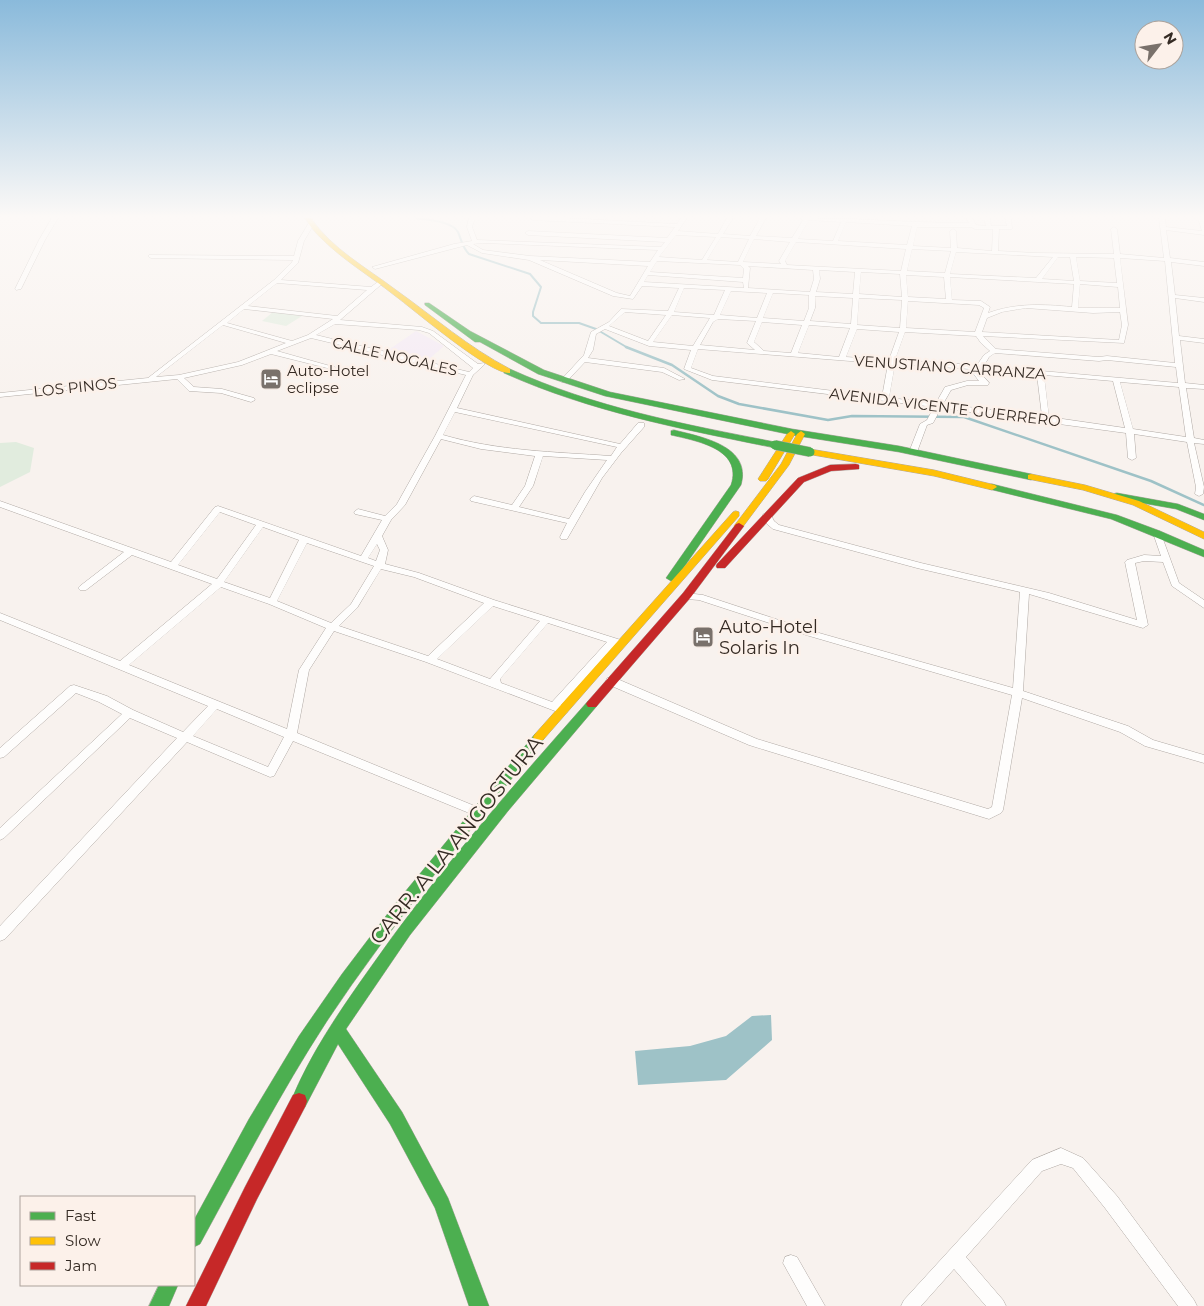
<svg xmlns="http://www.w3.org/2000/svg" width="1204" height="1306" font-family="Montserrat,sans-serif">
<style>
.industrial{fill:#f4eaf4}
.green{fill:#e1ecde}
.water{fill:#9ec2c7}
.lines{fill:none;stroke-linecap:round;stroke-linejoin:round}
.stream-far1{stroke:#9ec2c7;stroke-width:2}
.stream{stroke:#9ec2c7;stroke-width:2.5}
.street-casing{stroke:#b0a9a4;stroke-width:1}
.fast-casing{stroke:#b0a9a4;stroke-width:1}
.slow-casing{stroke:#b0a9a4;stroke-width:1}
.jam-casing{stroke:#b0a9a4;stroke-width:1}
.street{fill:#fefdfc;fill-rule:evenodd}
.fast{fill:#4caf50;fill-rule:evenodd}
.slow{fill:#ffc107;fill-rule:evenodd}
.jam{fill:#c62828;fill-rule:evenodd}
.fast-bridge-casing{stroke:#b0a9a4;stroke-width:10;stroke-linecap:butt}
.fast-bridge{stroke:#4caf50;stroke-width:9}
.labels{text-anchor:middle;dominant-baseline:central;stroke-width:5;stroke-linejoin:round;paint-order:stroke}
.far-street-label{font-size:15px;fill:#352b24;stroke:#fcf1ea}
.far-poi-label{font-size:15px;fill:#352b24;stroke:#fcf1ea;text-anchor:start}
.poi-label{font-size:18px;fill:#352b24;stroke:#fcf1ea;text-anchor:start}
.near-street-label{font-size:21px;fill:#352b24;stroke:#fcf1ea}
</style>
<rect width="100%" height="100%" fill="#f8f2ee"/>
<polygon class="industrial" points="416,331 444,346 429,359 387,351"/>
<g class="green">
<polygon points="273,312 302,316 286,326 262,321"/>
<polygon points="16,442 34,448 30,472 0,487 0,443"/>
</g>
<polygon class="water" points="771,1015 772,1040 726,1080 638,1085 635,1051 690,1046 726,1036 752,1016"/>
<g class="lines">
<path class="stream-far1" d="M416 218C427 220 452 221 458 232 462 241 462 247 469 254L530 274 541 287 533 312V316L541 323H579L596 329 628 348"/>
<polyline class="stream" points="626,347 672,365 718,396 739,404 828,420 852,416 964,417 1151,481 1204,505"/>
<g class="street-casing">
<g id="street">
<polygon points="52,218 58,218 45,240 21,289 16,290 15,289 39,240"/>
<path d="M469 218H475L472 227 477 240 661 247 665 242 528 235 525 233 528 231 667 238 675 227 533 220 530 218H564L677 224 681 218H687L678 231 718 234 727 218H733L723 234 750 236 760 218H766L756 236 792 238 803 220 799 218C856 218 912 223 969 223L966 218H972L976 225 986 226 984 218H990L991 226H1007L1005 218H1011L1012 229H999L998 251 1036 253 1114 254 1111 229 1114 227 1117 229 1120 254 1164 258 1159 218H1165L1166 227 1202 231 1198 218H1204V235L1166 230 1170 258 1204 262V266L1171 262 1175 295 1204 298V302L1175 298 1179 336 1204 339V343L1180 340 1185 383 1204 385V389L1186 388 1194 438 1204 440V444L1194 443 1204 487 1203 494 1199 496 1195 494 1196 487 1187 442 1134 434 1136 458 1132 460 1128 458 1126 433 941 408 933 423 927 425 917 452 913 454 909 452 920 424 927 420 934 407 712 380 684 369 691 350 649 346 605 329 596 334 593 350 588 358 664 368 685 379 679 380 662 372 585 362 566 382H562L560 381 584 355 591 332 609 322 621 309 668 311 679 288 642 286 633 299 613 296 529 260 482 253 467 245 375 269 372 267 454 244 472 241 467 227ZM809 220 841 222 833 241 798 239ZM846 222 912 226 907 245 838 241ZM917 227H971L975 229H993L992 251 957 248 956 231 953 229 950 231 951 248 913 246ZM676 235 716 237 702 260 659 257ZM721 237 749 239 738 262 707 260ZM754 239 790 242 779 261 781 264 743 262ZM796 242 906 249 901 271 787 265 785 261ZM483 243 658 250 650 262 530 256 483 250 473 244ZM912 249 951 251 945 273 907 271ZM956 252 1053 257 1036 278 950 274ZM1058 257H1070L1074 281 1042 279ZM1076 257 1114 258 1117 283 1080 281ZM1120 258 1165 261 1175 363 1107 356 1099 357 996 349 983 336 1124 343 1128 325ZM540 260 648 266 630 296 617 293ZM657 261 740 265 744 269 743 278 650 272ZM748 266 813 270 814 279 810 292 748 288 750 268ZM819 270 855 272 853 294 816 292 820 279ZM861 272 900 274 902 297 859 294ZM648 275 743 282 744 288 644 282ZM906 275 944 277 946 299 908 297ZM950 277 1074 284 1072 307C1043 304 1016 303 988 313L990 307 981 301 952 300ZM1080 284 1118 287 1120 308H1078ZM684 288 725 290 714 315 674 312ZM731 291 767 293 757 318 720 315ZM773 293 809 295V308L804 321 763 318ZM815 296 853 298 851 324 810 321 815 308ZM859 298 902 300 900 328 857 325ZM908 301 979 305 984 308 975 332 906 328ZM1026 308 1093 313 1120 312 1122 325 1119 340 982 332 987 318 1002 312ZM625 312 666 315 648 341 609 326ZM672 315 710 318 693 346 653 342ZM718 319 756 321 747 343 755 350 700 345 713 322ZM762 322 802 325 791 353 764 351 754 342ZM809 325 850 328 839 357 798 353ZM857 329 899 332 889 360 846 357ZM905 332 976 336 981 343 990 351 984 355 977 365 895 360ZM698 349 888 364 882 397 713 376 691 368ZM995 353 1099 361 1107 360 1176 367 1178 383 984 366 989 357ZM895 364 970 369 979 381H967L945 387 936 403 889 398ZM977 369 1037 375 1042 416 943 404 951 390 968 385H988L989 383ZM1044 375 1113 381 1125 428 1049 417ZM1120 382 1179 387 1186 437 1133 429Z"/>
<path d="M309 223 314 224 304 241 298 263 281 280 371 287 379 281H383V283L340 320 422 327 433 331 478 364 484 363V365L473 375 457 408 620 444 638 423H644V427L621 453 602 478 567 539H561L560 537 567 523 471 501 470 499 474 496 512 505 525 486 535 456 481 449 441 439 405 505 391 520 382 536 388 550 385 564 419 573 494 600 624 641 626 643 621 646 615 645 561 705 567 707 568 710 567 713 563 714 426 662 334 631 309 670 297 733 482 809 484 812 482 815 478 817 474 815 293 741 274 776 270 777 187 742 5 939 0 941V926L177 738 130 718 4 838 0 840V828L122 714 99 702 76 693 4 757 0 758V748L70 686 74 685 107 696 133 710 183 732 208 706 0 620V613L120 661 212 584 132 555 86 590H80L78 588 80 586 124 552 0 507V501L171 562 215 507 218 506 361 556 382 520 355 514 354 512 358 509 385 516 397 504 435 436 466 375 311 338 277 351 355 373V375L271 354 242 365 184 378 194 387 222 389 254 398 255 400 251 402 221 393 189 391 177 379 0 397V393L148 378 274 280 292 262 293 260 151 258 149 257V255L294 256 298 241ZM277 283 367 290 337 316 248 306ZM244 309 333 319 308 335 292 341 227 323ZM335 324 419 330 429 333 473 368 469 372 316 335ZM223 325 286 343 238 362 179 375 156 377ZM455 412 617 447 611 456C554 452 498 451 443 435ZM543 456 607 460 585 492 569 519 519 507 533 486ZM220 512 256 525 217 579 178 565ZM263 527 299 540 270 598 224 582ZM307 543 374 566 351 604 331 623 277 601ZM377 544 380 550 376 561 368 558ZM381 569 414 577 484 603 428 656 339 626 357 608ZM221 587 269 604 326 628 299 670 287 729 129 665ZM493 606 540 621 490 679 437 659ZM548 623 607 642 552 702 501 683 500 679ZM217 709 284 737 268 767 193 736Z"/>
<polygon points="767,512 770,513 774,521 779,525 921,563 1049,593 1137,620 1125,562 1127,560 1144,555 1161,556 1153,533 1154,531 1160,531 1179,583 1204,600 1204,608 1172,586 1163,562 1144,561 1135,563 1148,625 1143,628 1029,594 1023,691 1128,726 1153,740 1204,755 1204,763 1145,746 1120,732 1022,698 1003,810 1001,813 989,819 749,745 607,684 606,681 607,678 615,678 757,739 988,809 992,807 1012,695 806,635 699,600 686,599 681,596 686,593 703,595 812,631 1013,688 1020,592 917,568 773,529 767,524 763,515"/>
<polygon points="1061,1148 1083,1158 1117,1196 1194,1300 1197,1306 1178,1306 1105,1208 1073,1168 1061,1164 1042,1171 966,1257 1003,1300 1006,1306 986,1306 954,1269 921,1306 901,1306 904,1300 1032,1160"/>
<polygon points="791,1255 797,1257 825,1306 807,1306 783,1263 785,1257"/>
</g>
</g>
<g class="fast-casing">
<g id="fast">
<polygon points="425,303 429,303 470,331 544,370 610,392 792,429 899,446 1031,474 1036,477 1031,480 899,452 792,435 605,396 538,374 480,342 475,342 425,305"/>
<path d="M504 369H510C596 408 683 424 775 442L779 445 775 448C682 429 591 412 504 373Z"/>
<path d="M674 430C702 437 752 446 741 485L675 580 671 581 666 578 731 485C743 449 697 441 671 435V431Z"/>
<polygon points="992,484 1117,515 1160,531 1204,550 1204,557 1111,519 989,489 989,485"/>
<polygon points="1117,493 1178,504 1204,514 1204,520 1176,509 1114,498 1114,494"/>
<path d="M592 700 596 701 598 704 596 707 508 811 410 935 346 1029 402 1112 448 1198 489 1306H469L435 1208 390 1124 338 1044 305 1107 299 1109 293 1107 291 1101C310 1054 339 1012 368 971 434 876 511 788 588 701Z"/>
<path d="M539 732 543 734 545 737 543 740C469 832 392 923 327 1021 280 1093 241 1169 200 1244L194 1247V1220L249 1119 299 1036 342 974 395 904 535 734Z"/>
<polygon points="159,1285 178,1285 169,1306 149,1306"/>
</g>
</g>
<g class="slow-casing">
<g id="slow">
<path d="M305 218H311C332 249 367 268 396 290 434 317 468 347 510 369V373C490 375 413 309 394 295 370 276 343 260 322 239 315 233 310 226 305 218Z"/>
<polygon points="791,431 795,434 768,479 766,481 760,481 758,479 787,434"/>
<polygon points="801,431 805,434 789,465 742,528 736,528 734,526 781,464 797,434"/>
<polygon points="810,449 934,470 995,485 997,487 992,490 934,476 807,454 807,450"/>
<polygon points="1031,474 1085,485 1139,501 1204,532 1204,539 1133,505 1083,490 1028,479 1028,475"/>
<polygon points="736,511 739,512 739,516 543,740 535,740 533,737 535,734 733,512"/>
</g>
</g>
<g class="jam-casing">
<g id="jam">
<polygon points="856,464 859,465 859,469 831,471 804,482 725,568 717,568 716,566 717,564 798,478 830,465"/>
<polygon points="739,523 744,526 691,597 596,707 588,707 586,704 588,701 683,593 736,524"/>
<polygon points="299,1093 305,1095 307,1101 305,1107 257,1199 206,1306 186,1306 245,1187 293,1095"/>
</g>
</g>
<use href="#street" class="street"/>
<use href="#fast" class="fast"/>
<use href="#slow" class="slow"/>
<use href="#jam" class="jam"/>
<g class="fast-bridge-casing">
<polyline id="fast-bridge" points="775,445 810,452"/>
</g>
<use href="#fast-bridge" class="fast-bridge"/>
</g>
<linearGradient id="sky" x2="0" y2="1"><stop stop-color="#8abadb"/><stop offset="0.54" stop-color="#fcf9f7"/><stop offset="1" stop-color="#fcf9f7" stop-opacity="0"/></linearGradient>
<rect width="1204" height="401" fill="url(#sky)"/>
<defs>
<g id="hotel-square" transform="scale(1.125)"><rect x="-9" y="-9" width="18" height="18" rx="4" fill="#79716b" stroke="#fcf1ea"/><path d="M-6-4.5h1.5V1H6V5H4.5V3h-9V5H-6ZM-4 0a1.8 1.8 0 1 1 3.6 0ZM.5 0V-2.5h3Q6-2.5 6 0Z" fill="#fff"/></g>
</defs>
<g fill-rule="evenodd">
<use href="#hotel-square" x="271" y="379"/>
<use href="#hotel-square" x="703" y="637"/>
</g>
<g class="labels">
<g class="far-street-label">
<text transform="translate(395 356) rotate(13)">CALLE NOGALES</text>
<text transform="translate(950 367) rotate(4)">VENUSTIANO CARRANZA</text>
<text transform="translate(75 387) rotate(-6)">LOS PINOS</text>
<text transform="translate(945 407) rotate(7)">AVENIDA VICENTE GUERRERO</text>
</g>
<g class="far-poi-label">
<text x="287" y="370">Auto-Hotel<tspan x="287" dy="17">eclipse</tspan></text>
</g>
<g class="poi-label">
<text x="719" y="627">Auto-Hotel<tspan x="719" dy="21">Solaris In</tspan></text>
</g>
<g class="near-street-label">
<text transform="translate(456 840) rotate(-51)">CARR. A LA ANGOSTURA</text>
</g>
</g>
<rect x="20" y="1196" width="175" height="90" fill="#fcf1ea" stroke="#aca29b"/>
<rect x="30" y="1212" width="25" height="8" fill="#4caf50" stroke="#aca29b"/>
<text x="65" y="1221" font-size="15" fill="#352b24">Fast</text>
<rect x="30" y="1237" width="25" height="8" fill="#ffc107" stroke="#aca29b"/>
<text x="65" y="1246" font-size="15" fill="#352b24">Slow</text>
<rect x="30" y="1262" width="25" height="8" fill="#c62828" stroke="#aca29b"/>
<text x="65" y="1271" font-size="15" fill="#352b24">Jam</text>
<g transform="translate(1159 45) rotate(59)"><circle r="24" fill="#fcf1ea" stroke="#aca29b"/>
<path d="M0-4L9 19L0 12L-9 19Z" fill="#79716b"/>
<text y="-8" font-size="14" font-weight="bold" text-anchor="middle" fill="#352b24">N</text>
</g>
</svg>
